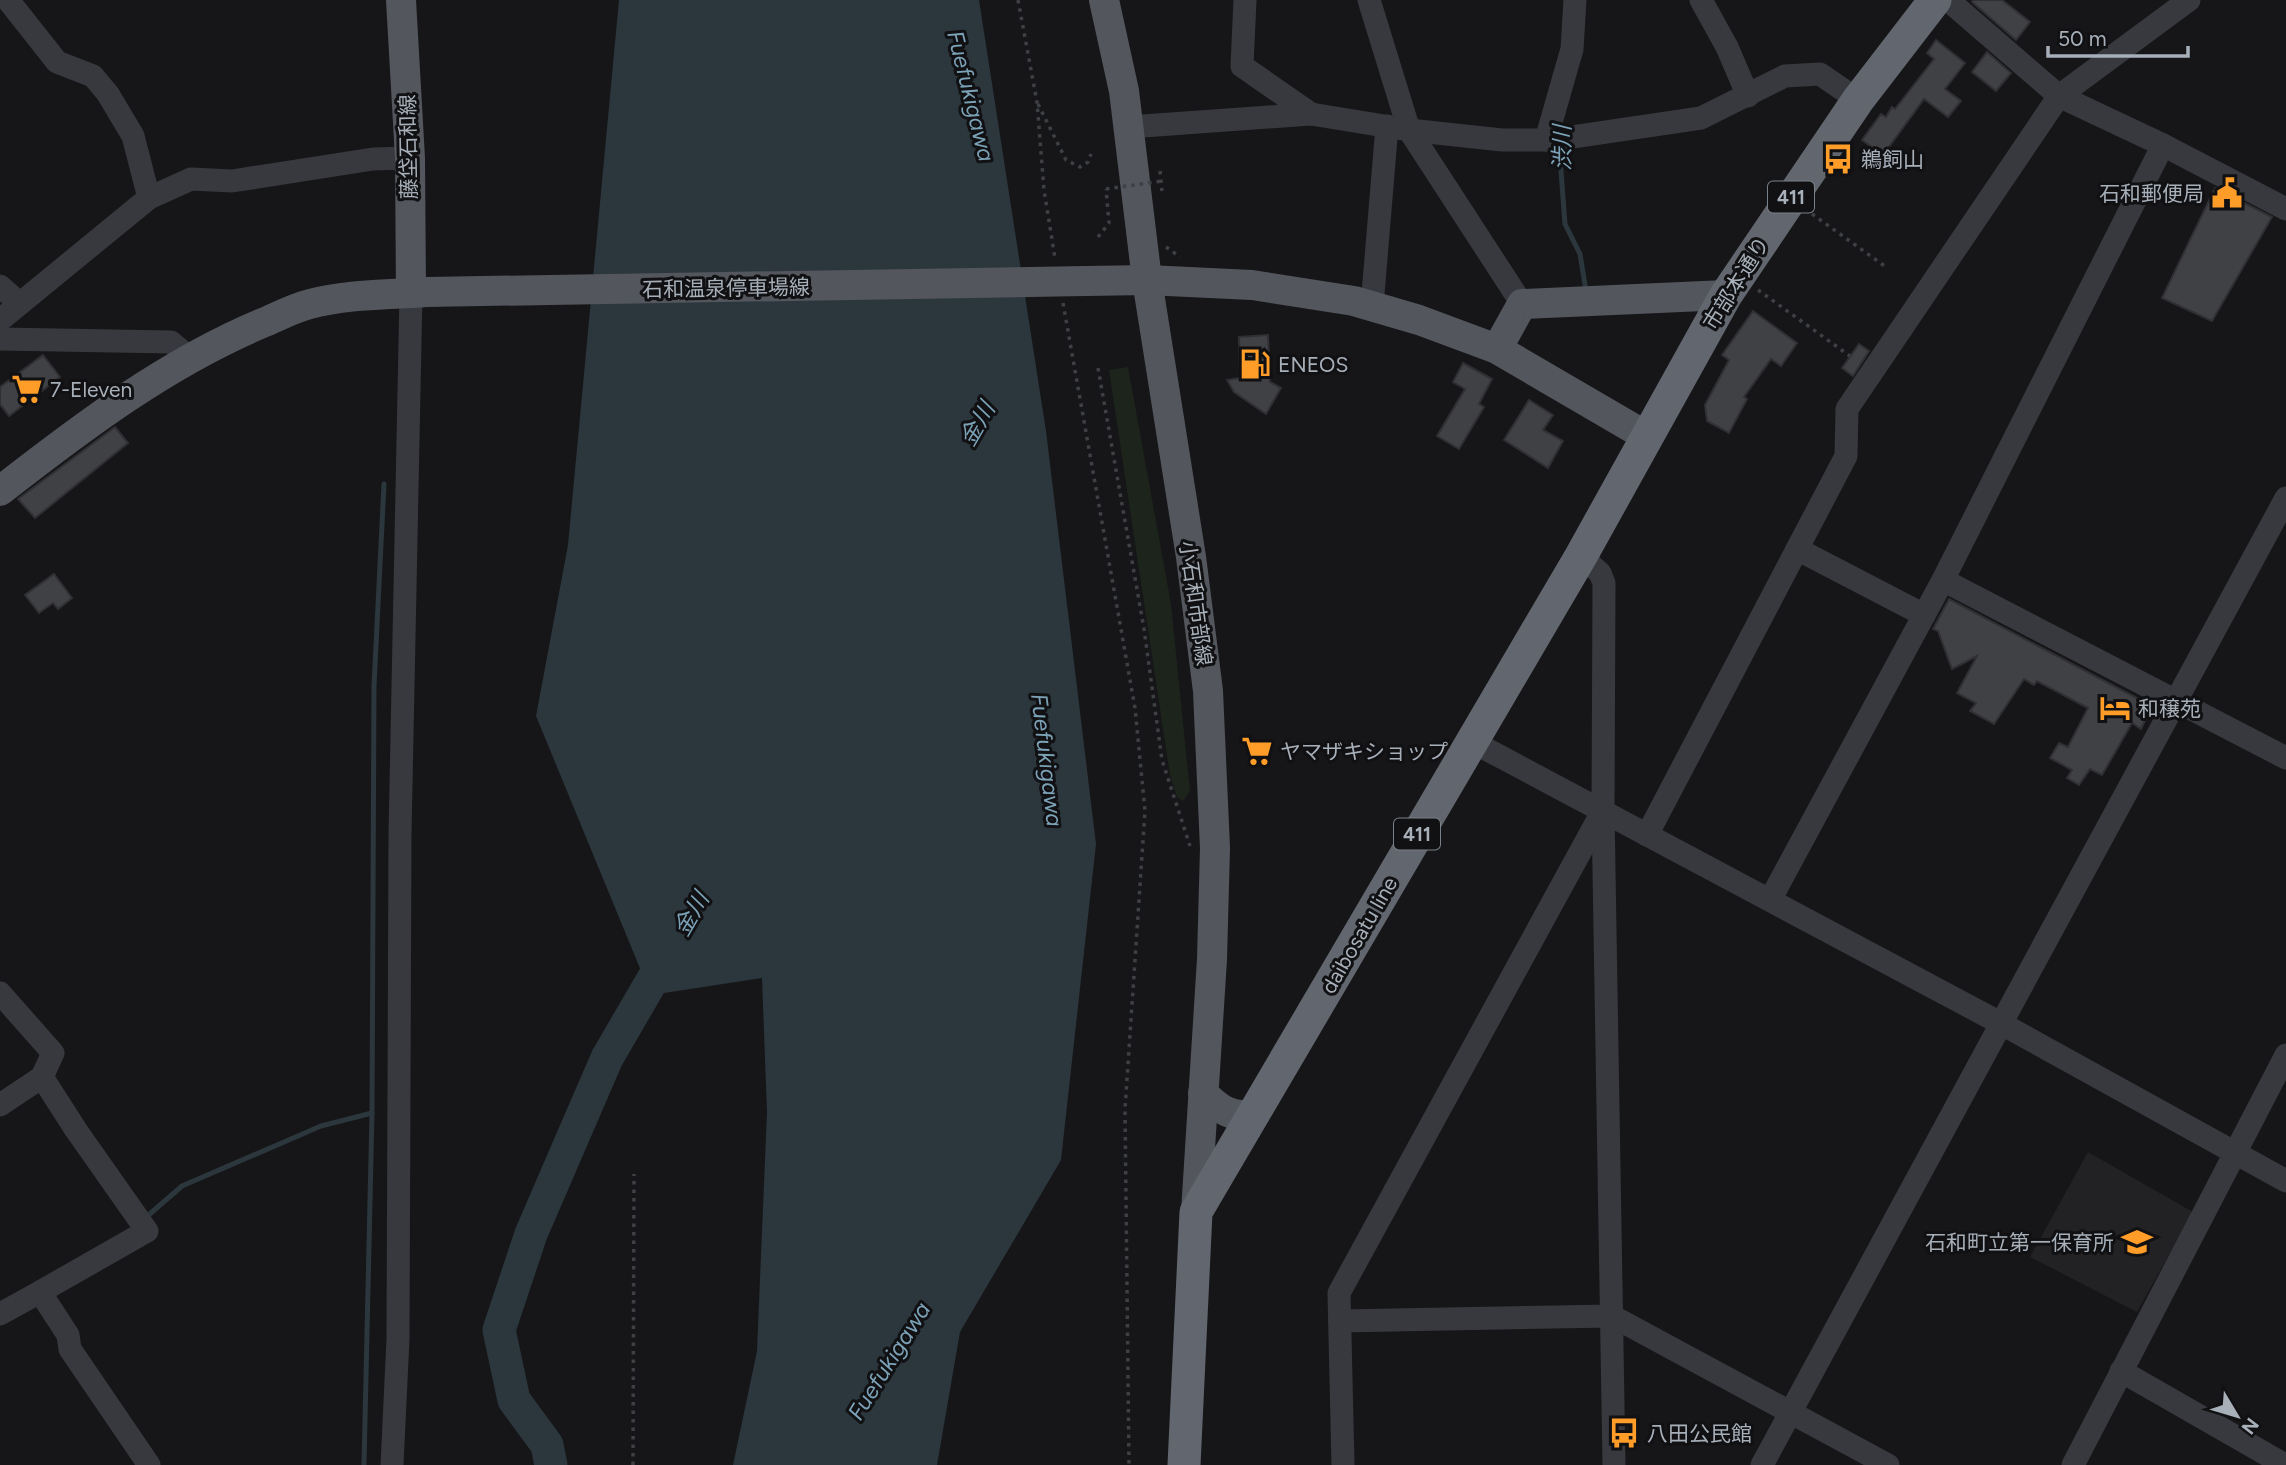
<svg xmlns="http://www.w3.org/2000/svg" width="2286" height="1465" font-family="Figtree,'Noto Sans JP',sans-serif">
<style>
.built{fill:#222225}
.green{fill:#1c241c}
.water{fill:#2b373d}
.lines{fill:none;stroke-linecap:round;stroke-linejoin:round}
.stream{stroke:#2b373d;stroke-width:5}
.river{stroke:#2b373d;stroke-width:33}
.building{fill:#404145;stroke:#303034;stroke-width:2}
.path{stroke:#3d4045;stroke-width:3.5;stroke-dasharray:3.5 5;stroke-linecap:butt}
.minor{stroke:#37393e;stroke-width:23}
.major{stroke:#53565d;stroke-width:30}
.highway{stroke:#62676f;stroke-width:33}
.path-bridge{stroke:#3d4045;stroke-width:3.5;stroke-dasharray:3.5 5;stroke-linecap:butt}
.major-bridge{stroke:#53565d;stroke-width:30}
.labels{text-anchor:middle;dominant-baseline:central;stroke-width:6;stroke-linejoin:round;paint-order:stroke}
.shield{fill:#111113;stroke:#7a8087;stroke-width:2}
.shield-label{font-size:19px;font-weight:bold;fill:#a7afb9}
.street-label{font-size:21px;fill:#a7afb9;stroke:#111113}
.poi-label{font-size:21px;fill:#a7afb9;stroke:#111113;text-anchor:start}
.water-label{font-size:23px;font-style:italic;fill:#7ca2b7;stroke:#111113}
</style>
<rect width="100%" height="100%" fill="#161618"/>
<polygon class="built" points="2088,1152 2193,1212 2137,1312 2030,1257"/>
<polygon class="green" points="1128,367 1171,604 1190,791 1183,801 1177,797 1170,775 1109,370"/>
<polygon class="water" points="619,0 979,0 1046,431 1096,844 1061,1160 960,1332 937,1465 733,1465 757,1351 767,1112 762,978 651,995 536,716 568,545"/>
<g class="lines">
<g class="stream">
<polyline points="1559,144 1565,224 1580,254 1586,291"/>
<polyline points="144,1219 182,1186 321,1126 372,1113"/>
<polyline points="364,1465 372,1113 374,686 384,484"/>
</g>
<polyline class="river" points="551,1465 547,1445 514,1400 499,1330 531,1234 607,1058 671,948"/>
</g>
<g class="building">
<polygon points="1973,0 2002,0 2030,22 2016,40 1972,2"/>
<polygon points="1936,40 1965,63 1945,89 1961,101 1948,117 1924,99 1883,155 1862,140 1881,114 1886,117 1892,107 1895,109 1934,59 1927,53"/>
<polygon points="1987,52 2011,73 1996,91 1972,72"/>
<polygon points="2215,188 2272,217 2212,321 2162,298"/>
<polygon points="1753,311 1797,343 1781,366 1771,359 1744,397 1747,399 1729,433 1707,421 1705,405 1729,360 1722,355"/>
<polygon points="1268,335 1270,382 1281,388 1266,414 1234,392 1227,380 1240,378 1239,337"/>
<polygon points="1859,344 1869,351 1853,376 1842,368"/>
<polygon points="43,355 60,377 9,416 0,404 0,387"/>
<polygon points="1463,363 1492,379 1479,404 1484,407 1459,449 1437,436 1465,389 1453,382"/>
<polygon points="1529,400 1553,415 1543,430 1563,441 1548,468 1504,440"/>
<polygon points="115,427 128,443 35,518 18,499"/>
<polygon points="54,574 72,598 58,609 53,603 39,613 25,595"/>
<polygon points="1949,599 2152,706 2141,729 2132,723 2102,775 2090,769 2079,785 2067,778 2072,770 2050,758 2059,743 2068,747 2088,708 2037,681 2034,685 2024,679 1994,724 1970,711 1976,703 1957,693 1977,656 1952,669 1938,631 1933,629"/>
</g>
<g class="lines">
<g class="path">
<polyline points="1018,0 1037,102 1044,190 1055,258"/>
<polyline points="1038,104 1066,160 1080,167 1088,162 1091,154"/>
<polyline points="1160,171 1162,191"/>
<polyline points="1812,214 1886,267"/>
<polyline points="1098,237 1109,223 1106,189"/>
<polyline points="1166,247 1180,257"/>
<polyline points="1758,290 1850,356"/>
<polyline points="1063,303 1135,708 1145,811 1125,1109 1129,1465"/>
<polyline points="1098,368 1144,629 1162,760 1190,846"/>
<polyline points="633,1465 634,1174"/>
</g>
<g class="minor">
<polyline points="8,0 57,62 93,76 108,94 133,136 149,198"/>
<polyline points="1245,0 1242,66 1311,114"/>
<polyline points="1369,0 1409,130 1522,304"/>
<polyline points="1701,0 1727,47 1748,96"/>
<polyline points="1948,0 2059,96 2163,145 2286,209"/>
<polyline points="1129,127 1311,114 1409,130 1502,140 1552,140 1701,118 1785,76 1820,74 1858,100"/>
<polyline points="1546,140 1572,49 1575,0"/>
<polyline points="0,286 19,303"/>
<polyline points="1372,306 1387,126"/>
<polyline points="0,320 149,198 191,179 232,181 373,159 410,158"/>
<polyline points="0,339 171,342 191,359"/>
<polyline points="1797,549 1924,615"/>
<polyline points="1581,556 1600,573 1604,583 1603,811 1614,1465"/>
<polyline points="1943,580 2286,758"/>
<polyline points="1471,741 2002,1024 2286,1181"/>
<polyline points="1647,835 1846,456 1847,409 2059,96 2189,0"/>
<polyline points="1770,900 1943,580 2163,145"/>
<polyline points="0,993 53,1053 42,1077 0,1105"/>
<polyline points="42,1077 76,1130 147,1231 40,1292 68,1335 70,1349 149,1465"/>
<polyline points="0,1314 40,1292"/>
<polyline points="1340,1321 1612,1316 1888,1465"/>
<polyline points="2121,1371 2285,1465"/>
<polyline points="392,1465 398,1339 400,834 411,293"/>
<polyline points="1343,1465 1339,1293 1601,814"/>
<polyline points="1762,1465 2286,498"/>
<polyline points="2073,1465 2286,1055"/>
</g>
<g class="major">
<polyline points="401,0 410,158 411,293"/>
<polyline points="1104,0 1124,91 1147,280 1191,557 1208,691 1215,848 1212,959 1196,1212"/>
<polyline points="1086,281 1147,280 1252,285 1354,301 1419,320 1497,349 1646,436"/>
<polyline points="1497,349 1522,304 1726,295"/>
<path d="M0 491C82 427 168 362 265 322 279 316 294 308 310 304 348 294 387 295 426 292"/>
<path d="M1203 1093C1219 1109 1232 1119 1255 1114"/>
</g>
<polyline class="highway" points="1184,1465 1196,1212 1581,556 1726,295 1858,100 1935,0"/>
<polyline class="path-bridge" points="1106,189 1162,181"/>
<polyline class="major-bridge" points="426,292 1086,281"/>
</g>
<defs>
<g id="bus-bare" transform="scale(2.415)"><path d="M-5-6H5V4H4V6H2V4H-2V6H-4V4H-5ZM-3.5-4V0h7V-4ZM-3.5 1.2v1.5H-2V1.2ZM2 1.2v1.5H3.5V1.2Z" fill="#ff9d28" stroke="#111113" stroke-width="2.5" paint-order="stroke"/></g>
<g id="civic-bare" transform="scale(2.415)"><path d="M-.6-6.5H3V-4.5H.6V-3L4-1V1h2V6H-6V1h2V-1L-.6-3ZM-1.2 2.5V6h2.4V2.5Z" fill="#ff9d28" stroke="#111113" stroke-width="2.5" paint-order="stroke"/></g>
<g id="fuel-bare" transform="scale(2.415)"><path d="M-5.5-6h7V0h2V4h1.3V-2.5L3-4.5l.8-.8L6-3V5H2.5V1h-1V6h-7ZM-4.2-4.7v3.2H.2V-4.7Z" fill="#ff9d28" stroke="#111113" stroke-width="2.5" paint-order="stroke"/></g>
<g id="supermarket-bare" transform="scale(2.415)"><path d="M-6-5.5h2.5l.6 2H6L4.5 2H-2.5L-4.4-4H-6ZM-1.5 3.2a1.3 1.3 0 1 0 .1 0ZM3 3.2a1.3 1.3 0 1 0 .1 0Z" fill="#ff9d28" stroke="#111113" stroke-width="2.5" paint-order="stroke"/></g>
<g id="hotel-bare" transform="scale(2.415)"><path d="M-6-4.5h1.5V1H6V5H4.5V3h-9V5H-6ZM-4 0a1.8 1.8 0 1 1 3.6 0ZM.5 0V-2.5h3Q6-2.5 6 0Z" fill="#ff9d28" stroke="#111113" stroke-width="2.5" paint-order="stroke"/></g>
<g id="school-bare" transform="scale(2.415)"><path d="M0-5L7-2L0 1L-7-2ZM-4 1L0 2.5L4 1V4Q0 6-4 4Z" fill="#ff9d28" stroke="#111113" stroke-width="2.5" paint-order="stroke"/></g>
</defs>
<g fill-rule="evenodd">
<use href="#bus-bare" x="1838" y="159"/>
<use href="#civic-bare" x="2227" y="193"/>
<use href="#fuel-bare" x="1255" y="364"/>
<use href="#supermarket-bare" x="27" y="389"/>
<use href="#hotel-bare" x="2115" y="708"/>
<use href="#supermarket-bare" x="1257" y="751"/>
<use href="#school-bare" x="2137" y="1242"/>
<use href="#bus-bare" x="1624" y="1433"/>
</g>
<g class="labels">
<g class="shield">
<rect x="1768" y="181.5" width="46" height="31" rx="5"/>
<rect x="1394" y="818.5" width="46" height="31" rx="5"/>
</g>
<g class="shield-label">
<text x="1791" y="197">411</text>
<text x="1417" y="834">411</text>
</g>
<g class="street-label">
<text transform="translate(408 147) rotate(-91)">藤垈石和線</text>
<text transform="translate(1736 283) rotate(-58)">市部本通り</text>
<text transform="translate(726 288) rotate(-1)">石和温泉停車場線</text>
<text transform="translate(1196 603) rotate(82)">小石和市部線</text>
<text transform="translate(1359 935) rotate(-60)">daibosatu line</text>
</g>
<g class="poi-label">
<text x="1861" y="159">鵜飼山</text>
<text x="2204" y="193" text-anchor="end">石和郵便局</text>
<text x="1278" y="364">ENEOS</text>
<text x="50" y="389">7-Eleven</text>
<text x="2138" y="708">和穣苑</text>
<text x="1280" y="751">ヤマザキショップ</text>
<text x="2114" y="1242" text-anchor="end">石和町立第一保育所</text>
<text x="1647" y="1433">八田公民館</text>
</g>
<g class="water-label">
<text transform="translate(971 96) rotate(76)">Fuefukigawa</text>
<text transform="translate(1562 148) rotate(-90)">渋川</text>
<text transform="translate(977 424) rotate(-60)">金川</text>
<text transform="translate(1047 760) rotate(83)">Fuefukigawa</text>
<text transform="translate(691 914) rotate(-60)">金川</text>
<text transform="translate(889 1361) rotate(-58)">Fuefukigawa</text>
</g>
</g>
<g transform="translate(2237 1416) rotate(128)" stroke="#111113" stroke-width="5" paint-order="stroke">
<path d="M0-5L12 26L0 18L-12 26Z" fill="#a7afb9"/>
<text y="-10" font-size="19" font-weight="bold" text-anchor="middle" fill="#a7afb9">N</text>
</g>
<path d="M2048 46v10h140v-10" fill="none" stroke="#a7afb9" stroke-width="3.5"/>
<text x="2058" y="46" font-size="21" fill="#a7afb9" stroke="#111113" stroke-width="5" paint-order="stroke">50 m</text>
</svg>
